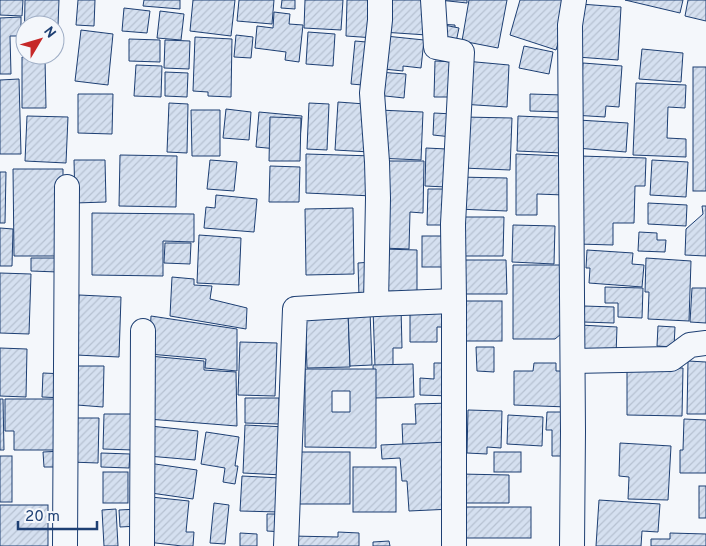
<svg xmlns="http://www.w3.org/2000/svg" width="706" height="546" font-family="Overpass,sans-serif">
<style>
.building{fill:url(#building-hatch);stroke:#1d3f73;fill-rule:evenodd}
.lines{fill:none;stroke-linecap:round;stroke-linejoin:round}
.minor-casing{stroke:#1d3f73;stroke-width:26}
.minor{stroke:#f4f7fb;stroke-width:24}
</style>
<defs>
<pattern id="building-hatch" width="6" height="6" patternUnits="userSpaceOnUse" patternTransform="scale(1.25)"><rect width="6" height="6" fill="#d5e0f0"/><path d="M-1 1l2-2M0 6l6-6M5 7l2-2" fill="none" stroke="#b6c1d1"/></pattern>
</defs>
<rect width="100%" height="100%" fill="#f4f7fb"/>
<g class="building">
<polygon points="0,0 23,0 22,16 0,15"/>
<polygon points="25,0 59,0 57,51 55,51 55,25 25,25 24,50"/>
<polygon points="78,0 95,0 94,26 76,25"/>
<polygon points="144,0 180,0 180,9 143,6"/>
<polygon points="193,0 235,0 231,36 190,31"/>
<polygon points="239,0 274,0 272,24 237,21"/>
<polygon points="282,0 295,0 295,9 281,8"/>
<polygon points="305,0 343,0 341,30 304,28"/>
<polygon points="347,0 377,0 375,38 346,36"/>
<polygon points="383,0 429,0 427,35 382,32"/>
<polygon points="439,0 467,0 467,3"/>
<polygon points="469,0 507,0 498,48 462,41"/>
<polygon points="520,0 571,0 556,50 510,35"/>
<polygon points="625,0 683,0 680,13"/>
<polygon points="688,0 706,0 706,21 685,16"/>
<polygon points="580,4 621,7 618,60 577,57"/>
<polygon points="124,8 150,11 147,33 122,31"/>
<polygon points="160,11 184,14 181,40 157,38"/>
<polygon points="274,12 290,14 289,24 303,25 299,62 285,60 286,52 255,48 257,26 273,28"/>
<polygon points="21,17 21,36 10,36 11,74 0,74 0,18"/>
<polygon points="437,24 455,25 455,37 436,37"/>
<polygon points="439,24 459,28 456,42 436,39"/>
<polygon points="81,30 113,34 108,85 75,81"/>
<polygon points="308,32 335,34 333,66 306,64"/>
<polygon points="236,35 253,37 251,58 234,57"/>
<polygon points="376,35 424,40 421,68 403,66 403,71 374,68"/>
<polygon points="195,37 232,39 231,97 208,96 208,92 193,91"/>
<polygon points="129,39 160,40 160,62 129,61"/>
<polygon points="165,40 190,41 189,69 164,68"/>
<polygon points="355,41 378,43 374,86 351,84"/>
<polygon points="524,46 553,52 549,74 519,68"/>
<polygon points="642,49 683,53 681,82 639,79"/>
<polygon points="22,57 45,58 46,108 22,108"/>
<polygon points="435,61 455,62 454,97 434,97"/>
<polygon points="465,61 509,65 507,107 461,104"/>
<polygon points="583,63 622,66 619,107 606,106 605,117 573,115 581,93"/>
<polygon points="136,65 162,66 161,97 134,96"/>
<rect x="693" y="67" width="13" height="124"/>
<polygon points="165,72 188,73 187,97 165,96"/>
<polygon points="378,72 406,74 404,98 376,95"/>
<polygon points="19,79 21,154 0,154 0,80"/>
<polygon points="636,83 686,85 685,108 668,107 667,138 686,139 686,157 633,155"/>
<polygon points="78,94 113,94 112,134 78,133"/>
<polygon points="530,94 563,95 563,112 530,111"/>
<polygon points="338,102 365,104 370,152 335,150"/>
<polygon points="169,103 188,104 187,153 167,152"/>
<polygon points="309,103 329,104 327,150 307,149"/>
<polygon points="226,109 251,112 249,140 223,138"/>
<polygon points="191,110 220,110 220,156 192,156"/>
<polygon points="379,110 423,112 421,160 377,158"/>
<polygon points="259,112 302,116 299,151 256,147"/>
<polygon points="434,113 453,114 452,137 433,135"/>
<polygon points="27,116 68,117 66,163 25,161"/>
<polygon points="518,116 564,118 562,153 517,151"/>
<polygon points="270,117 301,118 300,161 269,161"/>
<polygon points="464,117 512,118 510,170 463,168"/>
<polygon points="578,120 628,123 626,152 576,148"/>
<polygon points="426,148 447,149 446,187 425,186"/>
<polygon points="306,154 374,156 373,196 306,193"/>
<polygon points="516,154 563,156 564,195 537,194 537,215 516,215"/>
<polygon points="120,155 177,156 176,207 119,206"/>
<polygon points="580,156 646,158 645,186 635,186 634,223 613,223 613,245 578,244"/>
<polygon points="74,160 105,160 106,202 75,203"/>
<polygon points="210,160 237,162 234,191 207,189"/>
<polygon points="652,160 688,162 686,197 650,195"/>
<polygon points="383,161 424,161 423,213 410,212 409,249 382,248"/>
<polygon points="270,166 300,167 299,202 269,202"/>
<polygon points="13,169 63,169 63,256 14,256"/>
<polygon points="0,172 6,172 5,223 0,223"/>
<polygon points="457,177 507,178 507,211 457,209"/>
<polygon points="428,189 446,189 445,225 427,225"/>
<polygon points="216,195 257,199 254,232 204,228 206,207 215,208"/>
<polygon points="648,203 687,205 686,226 648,224"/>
<polygon points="702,206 706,206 706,256 685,255 686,229 703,214"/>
<polygon points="353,208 354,274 306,275 305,209"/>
<polygon points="92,213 194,214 194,242 163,241 163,276 92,275"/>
<polygon points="456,217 504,217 503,256 456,256"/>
<polygon points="513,225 555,226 554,264 512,262"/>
<polygon points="0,228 13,229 12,266 0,266"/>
<polygon points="639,232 657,233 657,240 666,240 665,252 638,251"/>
<polygon points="199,235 241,238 239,285 197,283"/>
<rect x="422" y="236" width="25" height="31"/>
<polygon points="165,243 191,243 190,264 164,263"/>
<polygon points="383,249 417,250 417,292 382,291"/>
<polygon points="587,250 633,253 632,264 644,265 642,287 589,283 590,268 586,268"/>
<polygon points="31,258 58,258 58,272 31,271"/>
<polygon points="646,258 691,261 689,321 648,319 649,292 645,292"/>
<polygon points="456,260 506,260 507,294 457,294"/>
<polygon points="372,262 372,296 359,297 358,263"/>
<polygon points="513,265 568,265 567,329 555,339 513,339"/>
<polygon points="0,273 31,274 29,334 0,333"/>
<polygon points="172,277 194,279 194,285 212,286 210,299 247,308 246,329 170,316"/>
<polygon points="605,287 643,288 642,318 618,317 618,303 605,303"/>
<polygon points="692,288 706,288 706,323 690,322"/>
<polygon points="79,295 121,297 119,357 76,355"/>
<rect x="459" y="301" width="43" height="40"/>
<polygon points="584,306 614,307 614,323 583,322"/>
<polygon points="410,307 445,307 445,327 437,327 437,342 410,342"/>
<polygon points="401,308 402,348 393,348 393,365 375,366 373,309"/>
<polygon points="348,311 350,367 307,368 305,313"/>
<polygon points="348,311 370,311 372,365 350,366"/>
<polygon points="151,316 237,329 237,371 205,368 206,359 149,354"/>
<polygon points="580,325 617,327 616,355 579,354"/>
<polygon points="658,326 675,327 674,347 657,346"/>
<polygon points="240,342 277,343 275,396 238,395"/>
<polygon points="476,347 494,347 494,372 477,371"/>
<polygon points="0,348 27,349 26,397 0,396"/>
<polygon points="149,356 204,361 204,370 236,372 237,426 148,419"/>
<polygon points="688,361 706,362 706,414 687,414"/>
<polygon points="434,363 452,363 451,396 420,395 420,378 434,379"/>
<polygon points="534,363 556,363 556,371 567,371 567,407 514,405 514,371 533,371"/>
<polygon points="413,364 414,397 374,398 373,365"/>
<polygon points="78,366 104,366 103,407 77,405"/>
<polygon points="627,368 683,368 682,416 627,415"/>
<path d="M305 369H376V448L305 447ZM332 391H350V412H332Z"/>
<polygon points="43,373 65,374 64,398 42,397"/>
<polygon points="245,398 279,398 279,424 245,423"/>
<polygon points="0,399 3,399 4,450 0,450"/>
<polygon points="5,399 58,399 58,450 14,450 14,431 5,431"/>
<polygon points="451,403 452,446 403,447 402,424 416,424 415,404"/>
<polygon points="468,410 502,411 501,448 487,447 487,454 467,453"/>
<polygon points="547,412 566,412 564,456 552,456 552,430 546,430"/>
<polygon points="104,414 133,414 133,450 103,449"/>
<polygon points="508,415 543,417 542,446 507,444"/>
<polygon points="71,418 99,418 98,463 70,462"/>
<polygon points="684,419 706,420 706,473 680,473 680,450 683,450"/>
<polygon points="245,425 286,427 283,475 243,473"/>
<polygon points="150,426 198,431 195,460 148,456"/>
<polygon points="206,432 239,437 235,466 238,466 235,484 223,482 225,468 201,464"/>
<polygon points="448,442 452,509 409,511 407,481 402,481 400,458 382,459 381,445"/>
<polygon points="620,443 671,446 668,500 628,499 629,477 619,476"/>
<polygon points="62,451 62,467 44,467 43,452"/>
<rect x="296" y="452" width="54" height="52"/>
<rect x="494" y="452" width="27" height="20"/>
<polygon points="101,453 130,454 129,468 101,467"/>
<rect x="0" y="456" width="12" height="46"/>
<polygon points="148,463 197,470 193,499 144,492"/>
<rect x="353" y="467" width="43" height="45"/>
<rect x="103" y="472" width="25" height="31"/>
<polygon points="460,474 509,475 509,503 460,503"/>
<polygon points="242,476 280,478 279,512 240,511"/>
<rect x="699" y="486" width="7" height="32"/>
<polygon points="151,497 189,501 186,532 194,532 193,546 182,546 147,542"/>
<polygon points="599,500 660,504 658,532 642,531 641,546 596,546"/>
<polygon points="214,503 229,505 225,544 210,543"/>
<rect x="0" y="505" width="48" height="41"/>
<rect x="459" y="507" width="72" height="31"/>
<polygon points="116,509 118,546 104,546 102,510"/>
<polygon points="138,509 139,526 120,527 119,510"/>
<polygon points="267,514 284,514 283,532 267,531"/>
<polygon points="338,532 359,533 359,546 292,546 292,536 338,537"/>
<polygon points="240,533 257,534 257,546 240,546"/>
<polygon points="670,533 706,534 706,546 651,546 651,539 670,539"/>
<polygon points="389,541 390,546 373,546 373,542"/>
</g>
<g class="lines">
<g class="minor-casing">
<g id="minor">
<polyline points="433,0 436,47 462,52 453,224 454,301 454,546"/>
<polyline points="376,304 378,198 377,162 372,93 380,20 380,0"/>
<polyline points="573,361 671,359 690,345 706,343"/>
<polyline points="65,546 67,187"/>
<polyline points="142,546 143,331"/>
<polyline points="286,546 295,309 376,304 454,301"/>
<polyline points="572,546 573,431 570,25 574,0"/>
</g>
</g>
<use href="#minor" class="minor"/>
</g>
<g transform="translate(40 40) rotate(52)"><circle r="24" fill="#f4f7fb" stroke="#9eadc5"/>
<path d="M0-4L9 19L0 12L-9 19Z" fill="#c62828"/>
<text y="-8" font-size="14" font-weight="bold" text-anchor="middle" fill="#1d3f73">N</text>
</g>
<path d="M18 521v8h79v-8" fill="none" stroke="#1d3f73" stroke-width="2.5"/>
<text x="25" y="521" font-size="15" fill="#1d3f73" stroke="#f4f7fb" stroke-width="4" paint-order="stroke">20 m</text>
</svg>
